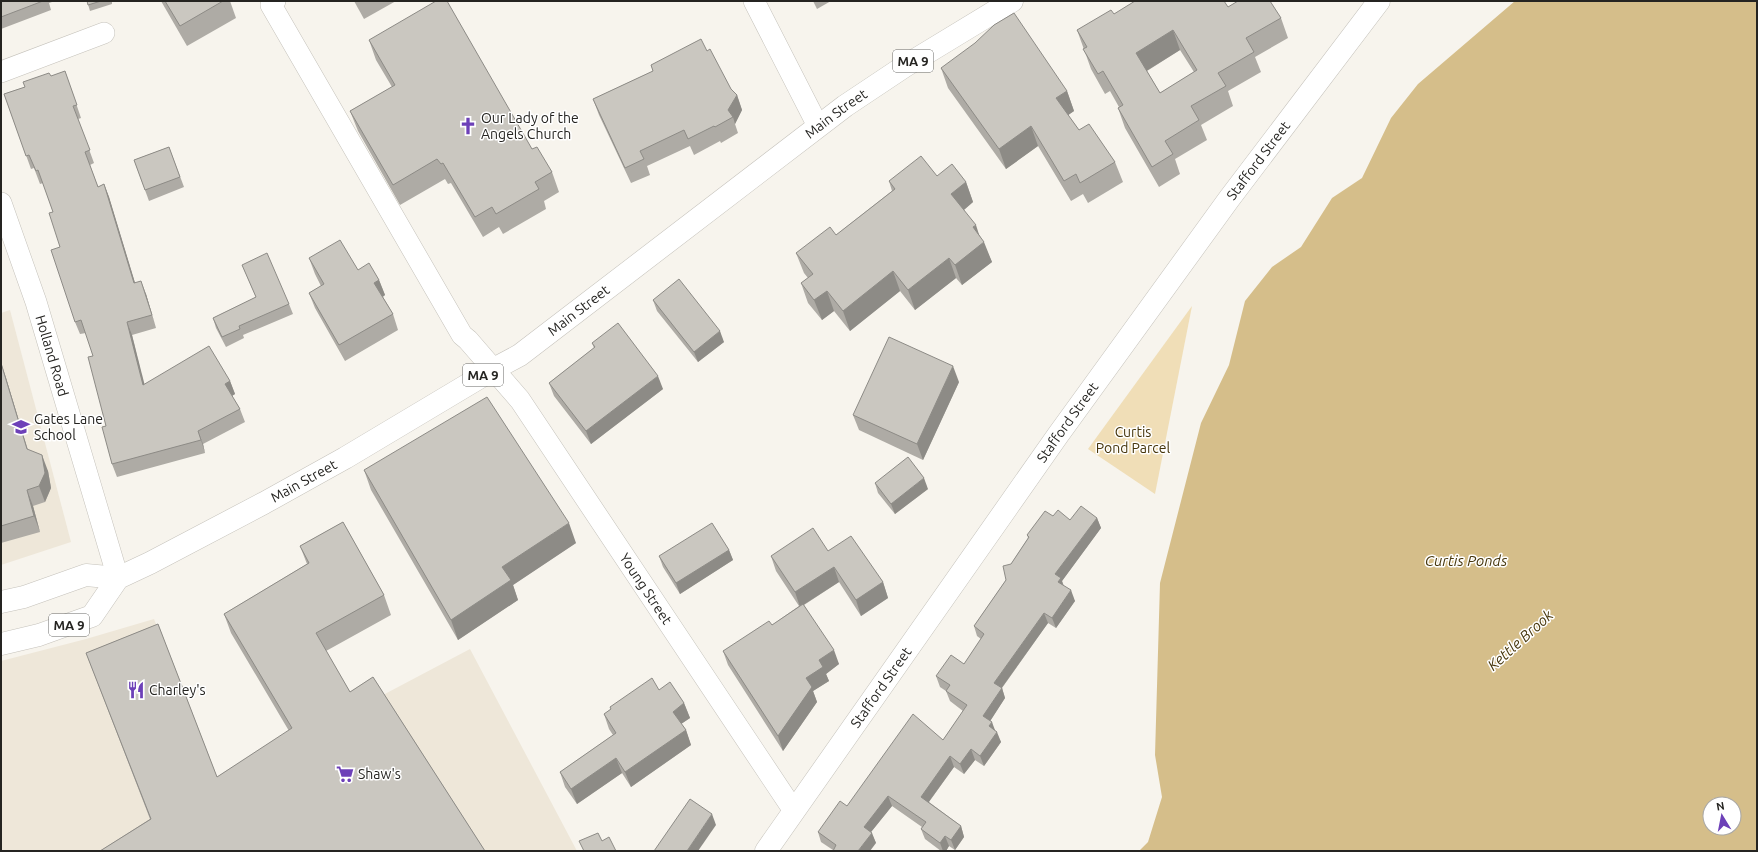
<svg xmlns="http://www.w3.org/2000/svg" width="1758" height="852" font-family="Ubuntu,sans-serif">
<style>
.built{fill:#eee7d9}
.green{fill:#f0deb7}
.water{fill:#d5be8a;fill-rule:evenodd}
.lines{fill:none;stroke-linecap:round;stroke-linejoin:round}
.minor-casing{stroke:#c5c2bb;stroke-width:22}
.secondary-casing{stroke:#c5c2bb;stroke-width:23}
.trunk-casing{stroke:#c5c2bb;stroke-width:23}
.minor{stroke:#fff;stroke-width:21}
.secondary{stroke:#fff;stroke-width:22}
.trunk{stroke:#fff;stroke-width:22}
.wall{fill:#aeaba5;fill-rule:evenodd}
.shaded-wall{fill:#8d8b86}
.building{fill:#cac7c0;stroke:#8d8b86;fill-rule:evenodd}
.labels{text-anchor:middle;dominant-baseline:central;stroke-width:3;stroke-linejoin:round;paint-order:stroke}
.shield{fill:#fff;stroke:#666664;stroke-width:1}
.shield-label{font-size:13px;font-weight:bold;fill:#252421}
.street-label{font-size:14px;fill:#252421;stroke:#fff}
.poi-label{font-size:14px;fill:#252421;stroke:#fff;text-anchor:start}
.park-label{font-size:14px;fill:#45340a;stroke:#fff}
.water-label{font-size:15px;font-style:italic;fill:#47370d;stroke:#fff}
</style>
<rect width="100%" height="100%" fill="#f7f4ed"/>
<g class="built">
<polygon points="10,310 71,542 1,565 1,313"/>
<polygon points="154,619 221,787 381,696 470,649 577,851 1,851 1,661 86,639"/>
</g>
<polygon class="green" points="1192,306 1155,494 1088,449"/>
<path class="water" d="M1515 1H1757V851H1139L1148 842 1162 797 1155 755 1160 583 1201 423 1229 365 1245 301 1272 267 1301 247 1332 198 1362 178 1391 118 1418 84ZM1710 804H1734V828H1710Z"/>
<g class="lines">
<g class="minor-casing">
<g id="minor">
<path id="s1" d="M275 1 271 5 462 335 468 340 520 400 794 811"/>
<polyline points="754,1 818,126"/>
<polyline points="1,72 104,33"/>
<path id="s2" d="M1 203 36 302 118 578"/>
</g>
</g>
<g class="secondary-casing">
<g id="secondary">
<path id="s3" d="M766 851 1058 435 1229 199 1379 1"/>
</g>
</g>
<g class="trunk-casing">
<g id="trunk">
<polyline points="1,602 24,597 86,575 118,578"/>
<path id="s4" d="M1 644 39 635 92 616 118 578 150 563 264 503 345 458 494 369 520 355 845 106 905 66 1012 1"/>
</g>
</g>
<use href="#minor" class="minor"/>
<use href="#secondary" class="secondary"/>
<use href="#trunk" class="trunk"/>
</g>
<g class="wall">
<polygon points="1,1 55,1 49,3 51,10 1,29"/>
<polygon points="87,1 112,1 112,4 90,11"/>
<polygon points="161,1 230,1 236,18 187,46"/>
<polygon points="354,1 396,1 364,19"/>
<polygon points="813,1 831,1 817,9"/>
<path d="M1228 7 1281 18 1288 38 1255 57 1261 72 1228 91 1233 106 1201 125 1207 140 1175 159 1180 174 1159 187 1125 128 1118 108 1119 107 1110 91 1105 94 1091 69 1077 30 1114 14ZM1180 50 1194 72 1160 93 1147 71Z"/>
<polygon points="369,40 532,149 552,172 559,192 544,201 546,209 503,234 499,227 483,237 451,183 448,184 445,179 400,205 358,131 350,111 392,87 376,60"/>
<polygon points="707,51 731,89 737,95 742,110 735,124 738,133 721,143 720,141 694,155 690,146 647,166 650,175 631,183 599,115 593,99 653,71 651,65"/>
<polygon points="941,68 1067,91 1074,111 1068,115 1079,130 1115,162 1123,182 1088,203 1083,194 1071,201 1038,146 1006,169 948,88"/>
<polygon points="65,71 81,118 78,119 94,163 90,165 98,187 104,184 109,197 135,283 146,294 156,328 132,335 144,385 230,381 235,394 232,396 240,409 245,422 203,444 205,453 117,477 112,464 106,426 93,356 86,333 80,334 75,322 53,212 43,183 40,184 34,168 31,169 4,94 25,87"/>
<polygon points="169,147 184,187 149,201 134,160"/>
<polygon points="937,176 966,182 973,202 964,210 980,236 992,262 962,285 956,278 915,310 900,291 850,331 834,311 822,320 808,303 801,283 808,278 804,273 796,253 836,235 892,191 889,181"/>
<polygon points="309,258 358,270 379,280 385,295 383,297 393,314 398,330 345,361 315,308 309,293 321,286 315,274"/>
<polygon points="242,265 289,304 293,314 243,335 244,338 226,347 216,328 213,318 256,297"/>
<polygon points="653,300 724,342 698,362 657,311"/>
<polygon points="592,343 663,389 591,444 554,396 549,383 594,348"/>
<polygon points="1,363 6,378 28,450 48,471 51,488 45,502 33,506 40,532 1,543"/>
<polygon points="959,382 923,460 859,430 853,415"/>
<polygon points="364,470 576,543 513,585 518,600 458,640 371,490"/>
<polygon points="875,483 928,489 895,514 878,493"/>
<polygon points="1053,516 1070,520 1097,518 1101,528 1062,581 1064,586 1075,601 1056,628 1048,623 1002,688 1005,698 990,721 1001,742 984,766 975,760 964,774 954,767 929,802 961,826 964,837 955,850 949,846 946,851 941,851 925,839 921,829 922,827 892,806 871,832 876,843 833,850 821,842 818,832 847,806 943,740 963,711 950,701 946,691 940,687 936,676 964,664 981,639 977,636 974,626 1006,580 1011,564 1028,538 1027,535"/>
<polygon points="343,522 384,595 391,615 326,651 350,692 373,677 485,851 100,851 150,819 86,653 158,624 217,777 289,731 231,633 224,614 307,564 300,546"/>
<polygon points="729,550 733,560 680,594 663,567 659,556"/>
<polygon points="828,551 883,582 888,598 861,616 839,582 804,605 839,664 826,674 829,681 813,691 817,702 783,751 728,665 723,651 772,625 799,606 776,571 771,556"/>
<polygon points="659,690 684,703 690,718 681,724 686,730 691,745 631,787 622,773 577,804 565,787 560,772 613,735 609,729 604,714 611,709 610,707"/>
</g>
<g class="shaded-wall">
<polygon points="1173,30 1180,50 1143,73 1136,53"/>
<polygon points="1067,91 1074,111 1064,118 1056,98"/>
<polygon points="737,95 742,110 735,124 733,117 728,110"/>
<polygon points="1031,126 1038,146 1006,169 999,149"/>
<polygon points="966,182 973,202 959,214 951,194"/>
<polygon points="104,184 109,197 139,296 134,283"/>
<polygon points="976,225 982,244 984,242 992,262 962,285 955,265 973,227"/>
<polygon points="949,258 956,278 915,310 908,290"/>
<polygon points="893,271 900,291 850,331 843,311"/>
<polygon points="379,280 385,295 380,298 374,283"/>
<polygon points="141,281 146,294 156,328 152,315"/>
<polygon points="827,291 834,311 822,320 814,300"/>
<polygon points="127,322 132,335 148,398 143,385"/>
<polygon points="720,331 724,342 698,362 694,352"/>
<polygon points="1,363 6,378 32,465 27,449"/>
<polygon points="953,366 959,382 923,460 917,444"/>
<polygon points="658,376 663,389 591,444 586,431"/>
<polygon points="230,381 235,394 230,397 225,384"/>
<polygon points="198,431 203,444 205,453 201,440"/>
<polygon points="42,455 48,471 51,488 45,502 39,486"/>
<polygon points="924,478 928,489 895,514 891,504"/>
<polygon points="27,490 33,506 40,532 34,516"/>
<polygon points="1097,518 1101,528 1062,581 1064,588 1062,593 1055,574"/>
<polygon points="569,523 576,543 513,585 518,600 458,640 451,620 502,567"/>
<polygon points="729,550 733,560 680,594 676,583"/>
<polygon points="834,567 839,582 800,607 795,592"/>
<polygon points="883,582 888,598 861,616 856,600"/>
<polygon points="1071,590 1075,601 1056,628 1052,618"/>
<polygon points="1044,613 1048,623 998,693 994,683"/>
<polygon points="834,650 839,664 826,674 829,681 813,691 817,702 783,751 778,736 806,678 819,660"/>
<polygon points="1002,688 1005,698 987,726 983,716"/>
<polygon points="684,703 690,718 678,726 673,712"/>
<polygon points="992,722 996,733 989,726"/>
<polygon points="686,730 691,745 631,787 625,772"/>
<polygon points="997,732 1001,742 984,766 980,756"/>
<polygon points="971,749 975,760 964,774 960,764"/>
<polygon points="950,756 954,767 925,807 921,797"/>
<polygon points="616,758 622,773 577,804 571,789"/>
<polygon points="888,796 892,806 867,837 864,827"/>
<polygon points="712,814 716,825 698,851 687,851"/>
<polygon points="961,826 964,837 955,850 951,840"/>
<polygon points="872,833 876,843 870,851 858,851"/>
<polygon points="945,836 949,846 946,851 943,851 940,843"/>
</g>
<g class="building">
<polygon points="1,1 43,1 1,17"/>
<polygon points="87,1 101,1 88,5"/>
<polygon points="165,1 223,1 180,26"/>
<polygon points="436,1 447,1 532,149 537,147 552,172 535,182 539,189 496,214 492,207 475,217 443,163 441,164 437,159 393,185 350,111 395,85 369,40"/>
<path d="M1135 1H1224L1228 7 1238 1H1270L1281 18 1246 38 1254 52 1218 73 1226 86 1191 106 1199 120 1165 141 1173 154 1152 167 1118 108 1123 105 1103 71 1098 74 1083 49 1087 47 1077 30 1111 10 1114 14ZM1173 30 1197 70 1160 93 1136 53Z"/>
<polygon points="1014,13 1067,91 1056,98 1079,130 1089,124 1115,162 1080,183 1076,174 1064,181 1031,126 999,149 941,68 975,43 994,25"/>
<polygon points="701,39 707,51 710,49 731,89 737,95 728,110 733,117 715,127 714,126 688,139 684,130 640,151 644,159 625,168 593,99 653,71 651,65"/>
<polygon points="65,71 77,105 73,106 90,150 85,152 98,187 104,184 134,283 141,281 152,315 127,322 143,385 209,346 230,381 225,384 240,409 198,431 201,440 112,464 102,427 106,426 88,357 93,356 81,320 75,322 51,250 60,247 49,213 53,212 38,170 36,171 29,155 26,156 4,94 25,87 23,82 49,73 51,76"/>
<polygon points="169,147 180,177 145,190 134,160"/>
<polygon points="921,156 937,176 952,164 966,182 951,194 976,225 973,227 984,242 955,265 949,258 908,290 893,271 843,311 827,291 814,300 801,283 813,274 796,253 830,227 836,235 895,189 889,181"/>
<polygon points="340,240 358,270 369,263 379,280 374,283 393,314 339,345 309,293 324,284 309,258"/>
<polygon points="267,253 289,304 239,326 240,329 222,337 213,318 256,297 242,265"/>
<polygon points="679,279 720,331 694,352 653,300"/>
<polygon points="618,323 658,376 586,431 549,383 595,347 592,343"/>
<polygon points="889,337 953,366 917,444 853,415"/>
<polygon points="1,363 27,449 42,455 45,473 39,486 27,490 34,516 1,526"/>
<polygon points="487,397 569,523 502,567 511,580 451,620 364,470"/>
<polygon points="908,457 924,478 891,504 875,483"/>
<polygon points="1081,506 1097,518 1055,574 1061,578 1058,582 1071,590 1052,618 1044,613 994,683 1002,688 983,716 992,722 989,726 997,732 980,756 971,749 960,764 950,756 921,797 961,826 951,840 945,836 940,843 921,829 926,822 888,796 864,827 872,833 858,851 833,851 836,845 818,832 840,801 847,806 913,714 943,740 967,705 946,691 950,685 936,676 951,655 964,664 984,634 974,626 1006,580 1003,566 1011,564 1029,537 1027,535 1045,511 1053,516 1058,510 1070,520"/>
<polygon points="343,522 384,595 316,633 350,692 373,677 485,851 100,851 151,819 86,653 158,624 217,777 292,728 224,614 309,563 300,546"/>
<polygon points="712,523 729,550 676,583 659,556"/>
<polygon points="813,528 828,551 851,536 883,582 856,600 834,567 795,592 771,556"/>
<polygon points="803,604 834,650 819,660 823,667 806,678 812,687 778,736 723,651 769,621 772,625"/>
<polygon points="652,678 659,690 670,682 684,703 673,712 686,730 625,772 616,758 571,789 560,772 616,733 604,714 611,709 610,707"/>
<polygon points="690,799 712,814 687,851 654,851"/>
<polygon points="598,833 602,841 609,837 616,851 584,851 579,841"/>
</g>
<defs>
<g id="church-bare" transform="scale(1.38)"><path d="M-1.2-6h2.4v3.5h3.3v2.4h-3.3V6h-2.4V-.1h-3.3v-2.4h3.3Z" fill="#6d40b8" stroke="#fff" stroke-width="2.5" paint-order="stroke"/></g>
<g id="school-bare" transform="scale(1.38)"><path d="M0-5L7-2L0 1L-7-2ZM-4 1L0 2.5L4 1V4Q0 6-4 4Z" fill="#6d40b8" stroke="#fff" stroke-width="2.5" paint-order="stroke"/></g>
<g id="restaurant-bare" transform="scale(1.38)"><path d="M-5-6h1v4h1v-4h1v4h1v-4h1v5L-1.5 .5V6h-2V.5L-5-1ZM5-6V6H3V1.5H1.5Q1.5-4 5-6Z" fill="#6d40b8" stroke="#fff" stroke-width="2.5" paint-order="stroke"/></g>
<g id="supermarket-bare" transform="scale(1.38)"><path d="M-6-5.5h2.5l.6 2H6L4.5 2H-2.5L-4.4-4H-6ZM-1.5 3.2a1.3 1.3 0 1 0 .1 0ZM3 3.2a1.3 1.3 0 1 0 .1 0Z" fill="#6d40b8" stroke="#fff" stroke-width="2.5" paint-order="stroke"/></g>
</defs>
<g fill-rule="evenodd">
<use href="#church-bare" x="468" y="126"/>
<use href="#school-bare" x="21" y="427"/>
<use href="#restaurant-bare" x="136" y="690"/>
<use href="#supermarket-bare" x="345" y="774"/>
</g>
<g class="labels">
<g class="shield">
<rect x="893" y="50" width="40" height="22" rx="3"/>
<rect x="463" y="364" width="40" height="22" rx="3"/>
<rect x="49" y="614" width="40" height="22" rx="3"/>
</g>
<g class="shield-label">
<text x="913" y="61">MA 9</text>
<text x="483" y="375">MA 9</text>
<text x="69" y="625">MA 9</text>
</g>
<g class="street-label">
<text stroke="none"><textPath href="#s4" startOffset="999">Main Street</textPath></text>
<text stroke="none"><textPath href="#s3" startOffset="848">Stafford Street</textPath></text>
<text stroke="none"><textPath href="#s4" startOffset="675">Main Street</textPath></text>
<text stroke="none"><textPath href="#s2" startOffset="161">Holland Road</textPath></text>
<text stroke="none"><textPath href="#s3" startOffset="524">Stafford Street</textPath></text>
<text stroke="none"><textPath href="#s4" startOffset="351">Main Street</textPath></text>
<text stroke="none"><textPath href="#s1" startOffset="701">Young Street</textPath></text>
<text stroke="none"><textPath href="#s3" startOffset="200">Stafford Street</textPath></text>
</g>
<g class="poi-label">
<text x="481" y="118">Our Lady of the<tspan x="481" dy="16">Angels Church</tspan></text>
<text x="34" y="419">Gates Lane<tspan x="34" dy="16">School</tspan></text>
<text x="149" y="690">Charley's</text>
<text x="358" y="774">Shaw's</text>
</g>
<g class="park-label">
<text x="1133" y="432">Curtis<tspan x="1133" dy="16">Pond Parcel</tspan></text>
</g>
<g class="water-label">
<text x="1466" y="560">Curtis Ponds</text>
<text transform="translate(1520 640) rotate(-42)">Kettle Brook</text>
</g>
</g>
<rect width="1758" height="852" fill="none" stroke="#252421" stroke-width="4"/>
<g transform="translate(1722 816) rotate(350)"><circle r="19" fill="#ffffff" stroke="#a8a7a6"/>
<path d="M0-3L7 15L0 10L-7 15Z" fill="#6d40b8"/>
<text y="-6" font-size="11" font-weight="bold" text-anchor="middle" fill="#252421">N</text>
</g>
</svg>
